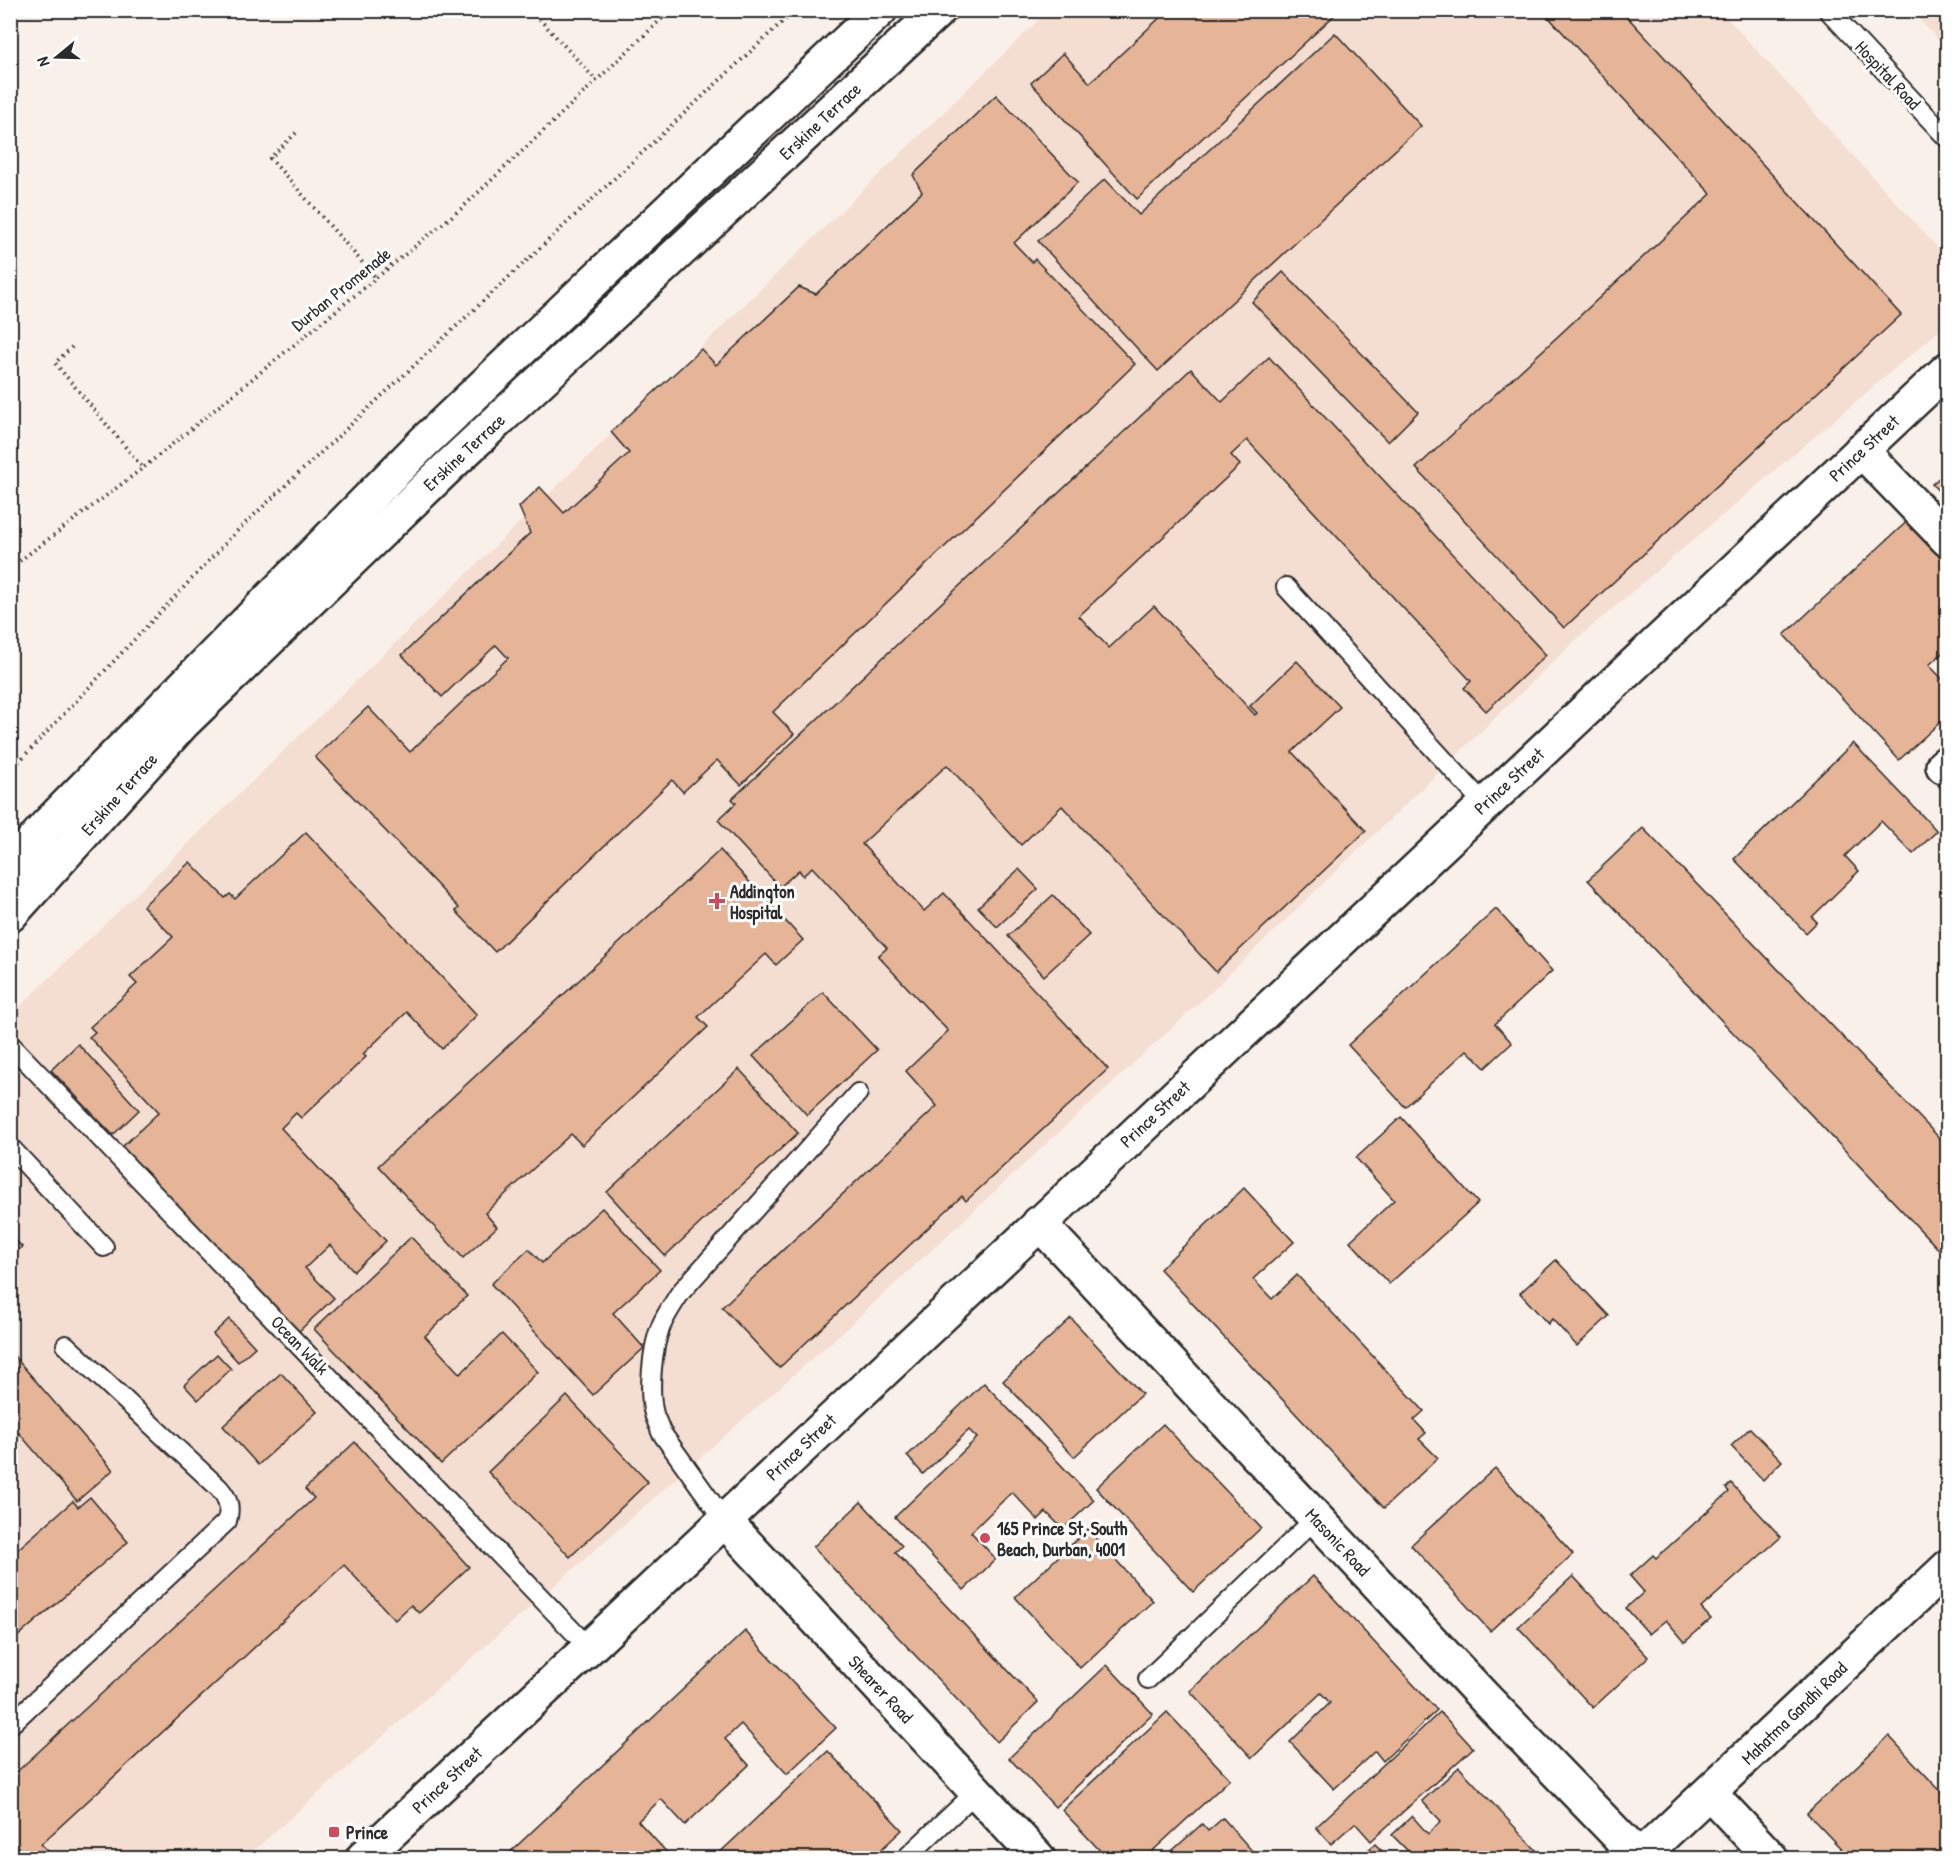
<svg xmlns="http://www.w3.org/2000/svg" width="1958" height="1869" font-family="'Patrick Hand',sans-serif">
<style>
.built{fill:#f4ded1}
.building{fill:#e6b497;stroke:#2b2b2b;stroke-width:1.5}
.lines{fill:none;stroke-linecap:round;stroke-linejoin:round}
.service-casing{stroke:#2b2b2b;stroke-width:22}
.minor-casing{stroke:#2b2b2b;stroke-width:38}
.secondary-casing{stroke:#2b2b2b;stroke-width:38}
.path{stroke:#2b2b2b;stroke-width:4;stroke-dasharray:1.5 4.5;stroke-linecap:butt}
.service{stroke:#fff;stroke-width:18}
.minor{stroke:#fff;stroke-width:33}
.secondary{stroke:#fff;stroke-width:33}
.poi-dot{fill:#d1495b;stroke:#fff;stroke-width:2}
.labels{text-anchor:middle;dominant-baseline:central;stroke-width:6;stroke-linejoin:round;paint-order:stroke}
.street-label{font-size:18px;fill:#2b2b2b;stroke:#fff}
.poi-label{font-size:18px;font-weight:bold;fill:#2b2b2b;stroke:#fff;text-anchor:start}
</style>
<rect width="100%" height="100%" fill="#faf0ea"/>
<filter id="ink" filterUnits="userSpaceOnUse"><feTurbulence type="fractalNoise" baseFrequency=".0167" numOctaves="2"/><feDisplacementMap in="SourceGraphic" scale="12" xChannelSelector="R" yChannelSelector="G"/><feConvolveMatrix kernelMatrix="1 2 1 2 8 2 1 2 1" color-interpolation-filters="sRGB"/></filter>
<g filter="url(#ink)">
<g class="built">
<polygon points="1048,11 1721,11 1947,258 1947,324 1578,638 1214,989 846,1329 245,1858 11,1858 10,1016"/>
<polygon points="1911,11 1947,11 1947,49"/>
</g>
<g class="building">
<polygon points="1168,10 1340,10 1137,199 1031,83 1063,53 1090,83"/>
<polygon points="1542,10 1621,10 1901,315 1564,628 1416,468 1711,194"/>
<polygon points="1335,33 1421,126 1158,371 1038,241 1105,179 1139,215"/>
<polygon points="996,95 1078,182 1014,243 1032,262 1035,259 1135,364 773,712 794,734 741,785 717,760 683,792 672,780 495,952 456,911 459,908 315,757 368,707 410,752 508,658 496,645 442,697 402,655 530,533 519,507 540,487 564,513 629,453 611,432 701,349 716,365 799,287 816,294 922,192 913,175"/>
<polygon points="1283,272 1418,412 1388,442 1252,302"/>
<polygon points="1269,357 1546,655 1486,711 1464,688 1471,681 1247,440 1231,455 1240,465 1079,616 1109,648 1154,606 1255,715 1257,713 1250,706 1297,661 1340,707 1292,752 1366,831 1216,972 1062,806 1021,845 947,765 862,844 924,911 944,893 1108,1069 966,1201 962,1196 779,1368 722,1307 937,1106 906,1071 948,1031 878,956 887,948 812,867 803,876 799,870 780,887 718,820 736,803 732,799 1191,369 1222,402"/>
<polygon points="1948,470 1948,501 1932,484"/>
<polygon points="1914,515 1948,552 1948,648 1929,665 1948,685 1948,715 1899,760 1784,635"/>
<polygon points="1853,743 1937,831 1913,854 1881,821 1845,856 1859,871 1812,917 1817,922 1806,933 1734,859"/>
<polygon points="1948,776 1948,796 1938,785"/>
<polygon points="1643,828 1948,1147 1948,1259 1588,880"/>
<polygon points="306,832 477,1015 442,1049 407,1012 363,1054 366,1057 301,1118 296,1113 281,1128 386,1241 354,1271 330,1245 305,1268 334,1298 297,1333 122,1147 159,1112 89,1037 95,1032 90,1027 137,984 130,977 173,937 143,906 190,862 225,898 230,894 235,899"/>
<polygon points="720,850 803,940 776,965 766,954 698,1017 708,1027 582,1145 571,1134 485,1213 497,1227 463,1258 378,1166"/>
<polygon points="1019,869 1038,889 997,927 978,907"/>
<polygon points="1053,895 1089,935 1044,976 1008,936"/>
<polygon points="1496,909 1552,971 1495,1024 1512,1043 1485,1068 1467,1050 1405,1107 1348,1045"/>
<polygon points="823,992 877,1050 807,1115 753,1056"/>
<polygon points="78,1044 139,1110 113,1135 51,1070"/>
<polygon points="739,1069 798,1133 665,1256 607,1192"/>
<polygon points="1401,1117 1478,1203 1389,1284 1350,1241 1394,1200 1356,1158"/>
<polygon points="1244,1188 1294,1242 1253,1279 1272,1299 1297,1275 1424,1411 1414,1420 1426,1433 1419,1439 1438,1458 1384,1508 1160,1269"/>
<polygon points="602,1208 660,1270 613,1313 644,1348 593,1395 491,1284 529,1249 542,1263"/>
<polygon points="10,1234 22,1247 10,1258"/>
<polygon points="411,1237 467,1296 425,1336 460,1374 502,1334 538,1372 441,1464 314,1329"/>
<polygon points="1556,1260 1609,1316 1577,1346 1552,1319 1548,1324 1520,1293"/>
<polygon points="1071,1318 1142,1394 1074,1457 1003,1381"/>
<polygon points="229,1319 255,1347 238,1362 213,1334"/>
<polygon points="217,1354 231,1369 198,1400 184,1385"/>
<polygon points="14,1356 113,1470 77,1501 19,1433 10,1440 10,1359"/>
<polygon points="281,1373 317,1412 258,1465 223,1426"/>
<polygon points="984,1383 1094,1500 1063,1529 1046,1512 1038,1520 1012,1492 971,1532 996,1559 964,1590 895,1517 977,1438 969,1430 923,1474 907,1456"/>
<polygon points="567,1396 648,1482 570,1557 488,1472"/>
<polygon points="1163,1424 1261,1528 1193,1592 1096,1488"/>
<polygon points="1750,1428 1782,1461 1763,1480 1731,1446"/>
<polygon points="355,1442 469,1567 419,1613 411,1605 395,1620 344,1565 41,1844 55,1858 10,1858 10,1778 314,1498 305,1489"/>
<polygon points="1495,1468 1573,1554 1490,1631 1411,1545"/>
<polygon points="1731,1483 1781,1537 1701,1608 1711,1619 1685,1642 1666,1620 1649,1634 1626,1608 1644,1592 1630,1576 1653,1555 1656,1558 1729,1492 1726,1488"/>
<polygon points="90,1497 128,1542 10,1643 10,1556 73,1501 78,1507"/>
<polygon points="861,1502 902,1546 895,1552 1038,1702 997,1742 813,1547"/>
<polygon points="1088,1529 1153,1601 1080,1668 1015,1597"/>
<polygon points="1313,1576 1437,1710 1383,1761 1375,1751 1334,1789 1290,1742 1330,1703 1321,1693 1252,1758 1190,1691"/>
<polygon points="1573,1576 1648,1657 1593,1708 1518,1627"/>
<polygon points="745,1631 836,1728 787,1774 741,1724 725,1739 749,1765 685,1825 661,1799 638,1821 672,1858 610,1858 605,1852 598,1858 504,1858"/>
<polygon points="1107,1665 1153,1714 1055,1807 1009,1758"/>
<polygon points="1167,1712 1230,1779 1145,1858 1107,1858 1062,1810"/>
<polygon points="1440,1712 1473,1748 1371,1841 1355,1823 1331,1844 1316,1827"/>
<polygon points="1889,1736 1948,1799 1948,1858 1850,1858 1807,1813"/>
<polygon points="828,1751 902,1830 872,1858 714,1858"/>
<polygon points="1459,1767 1536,1850 1527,1858 1402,1858 1409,1852 1392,1835 1412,1816 1428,1834 1441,1821 1422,1801"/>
<polygon points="1223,1818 1254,1853 1247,1858 1164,1858 1202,1824 1208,1831"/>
<polygon points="1375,1844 1389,1858 1359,1858"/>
<polygon points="957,1850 965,1858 948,1858"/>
</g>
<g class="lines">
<g class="service-casing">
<g id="service">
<polyline points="1828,10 1948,139"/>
<polyline points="1286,587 1485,805"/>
<polyline points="10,1044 589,1648"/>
<polyline points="10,1147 104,1247"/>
<path d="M724 1520 661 1432C659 1426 656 1420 654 1414 648 1392 652 1347 661 1326 666 1314 674 1303 680 1293L858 1093"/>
<polyline points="1148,1679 1316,1518"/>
<path d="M10 1725 227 1521C231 1507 228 1498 219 1488L66 1345"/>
<polyline points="906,1858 976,1792"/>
</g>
</g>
<g class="minor-casing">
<g id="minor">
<polyline points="1861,450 1948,540"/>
<polyline points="1943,766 1948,762"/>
<polyline points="1039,1223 1484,1697 1640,1858"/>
<polyline points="724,1520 1038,1858"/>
<polyline points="1710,1793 1771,1858"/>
<polyline points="363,1858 589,1648 1948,369"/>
</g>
</g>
<g class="secondary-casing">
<g id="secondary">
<polyline points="10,867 47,825 424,442 880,10"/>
<polyline points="10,915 183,723 449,466 939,10"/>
<polyline points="1639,1858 1948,1567"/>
</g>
</g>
<g class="path">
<polyline points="531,10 597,81"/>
<polyline points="296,133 270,158 376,278"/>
<polyline points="72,347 55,363 143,468"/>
<polyline points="10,568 143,468 462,208 671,10"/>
<polyline points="10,771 238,530 795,10"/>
</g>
<use href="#service" class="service"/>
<use href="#minor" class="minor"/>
<use href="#secondary" class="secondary"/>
</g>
</g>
<g class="poi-dot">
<path d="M714 892h6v6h6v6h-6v6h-6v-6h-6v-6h6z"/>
<circle cx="985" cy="1538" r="6"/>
<rect x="328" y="1826" width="12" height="12" rx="3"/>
</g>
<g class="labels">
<g class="street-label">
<text transform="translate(1888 75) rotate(47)">Hospital Road</text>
<text transform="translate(820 121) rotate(-43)">Erskine Terrace</text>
<text transform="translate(341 289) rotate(-39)">Durban Promenade</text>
<text transform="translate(1864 448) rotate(-43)">Prince Street</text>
<text transform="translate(464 452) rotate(-43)">Erskine Terrace</text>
<text transform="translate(1509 781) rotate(-43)">Prince Street</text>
<text transform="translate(119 794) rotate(-48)">Erskine Terrace</text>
<text transform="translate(1155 1114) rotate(-43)">Prince Street</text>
<text transform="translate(300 1345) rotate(46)">Ocean Walk</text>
<text transform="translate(801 1447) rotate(-43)">Prince Street</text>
<text transform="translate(1338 1542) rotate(47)">Masonic Road</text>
<text transform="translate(881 1689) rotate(47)">Shearer Road</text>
<text transform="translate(1794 1713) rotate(-44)">Mahatma Gandhi Road</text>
<text transform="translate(447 1780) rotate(-43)">Prince Street</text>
</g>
<g class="poi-label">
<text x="730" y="891">Addington<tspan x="730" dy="21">Hospital</tspan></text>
<text x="997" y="1528">165 Prince St, South<tspan x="997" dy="21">Beach, Durban, 4001</tspan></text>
<text x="346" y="1832">Prince</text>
</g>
</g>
<rect width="1958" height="1869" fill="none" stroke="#fff" stroke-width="36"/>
<rect x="18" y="18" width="1922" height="1833" fill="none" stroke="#2b2b2b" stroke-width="2" filter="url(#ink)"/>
<g transform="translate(57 57) rotate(251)" stroke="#ffffff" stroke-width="4.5" paint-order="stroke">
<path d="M0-4.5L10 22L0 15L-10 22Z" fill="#2b2b2b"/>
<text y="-9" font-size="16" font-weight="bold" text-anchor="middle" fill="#2b2b2b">N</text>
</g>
</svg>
